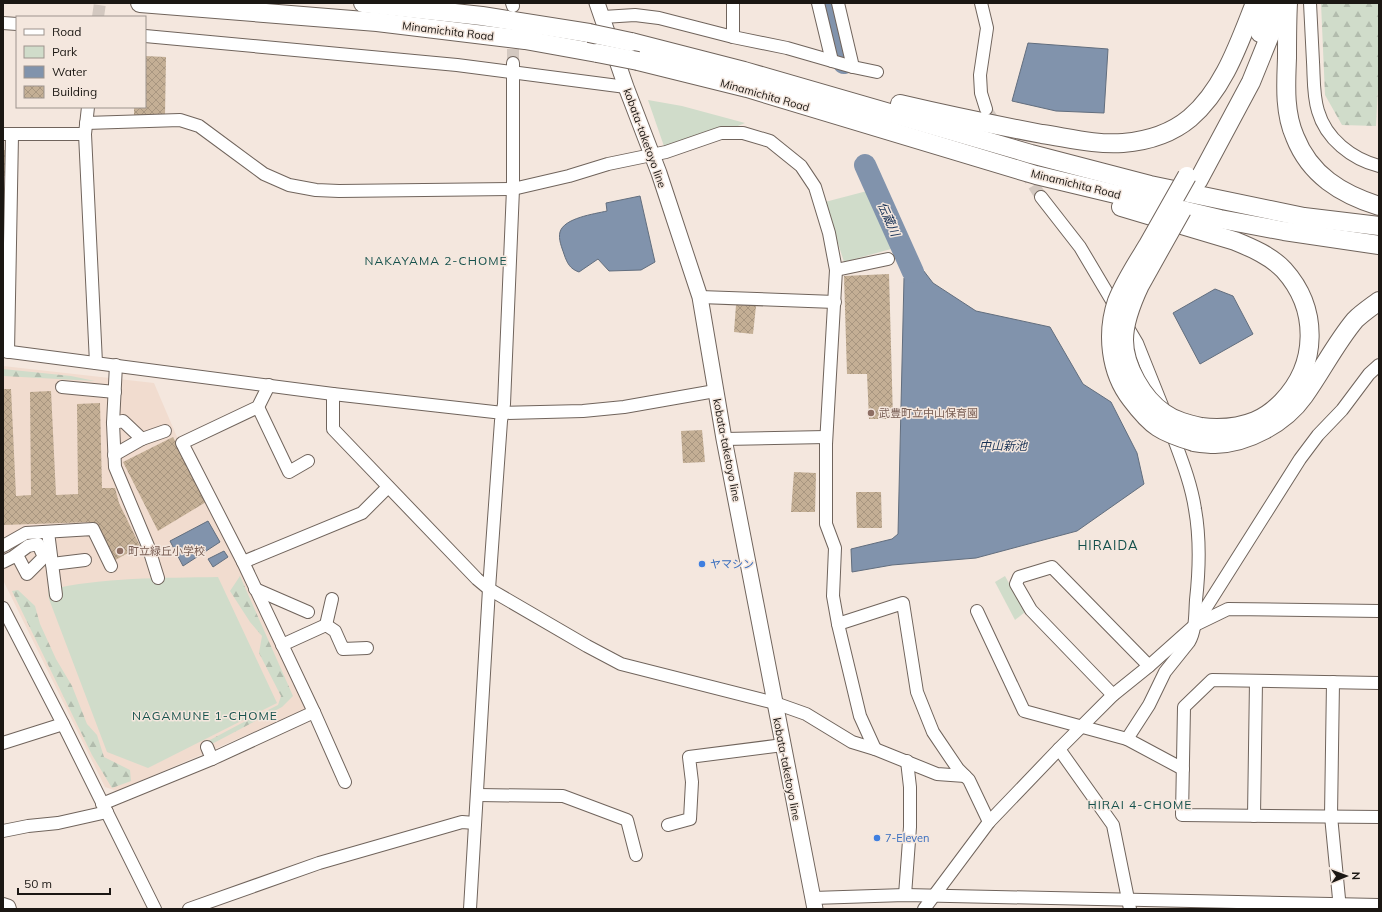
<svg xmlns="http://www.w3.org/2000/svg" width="1382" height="912" font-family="Mulish,'Noto Sans JP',sans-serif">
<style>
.built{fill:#f1dccf}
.forest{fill:url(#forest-firs)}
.park{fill:#d0dcca}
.water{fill:#8193ac;stroke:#626e7e}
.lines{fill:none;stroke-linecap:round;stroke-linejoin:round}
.river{stroke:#8193ac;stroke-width:22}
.building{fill:url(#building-cross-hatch)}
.minor-tunnel{stroke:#d3c8c0;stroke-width:12;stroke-dasharray:12 6;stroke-linecap:butt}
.minor-casing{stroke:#70645c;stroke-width:14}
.major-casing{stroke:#70645c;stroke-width:17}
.highway-casing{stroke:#70645c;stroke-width:20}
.minor{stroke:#fff;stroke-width:12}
.major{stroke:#fff;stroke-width:15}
.highway{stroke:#fff;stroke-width:18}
.highway-bridge-casing{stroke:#70645c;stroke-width:20;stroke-linecap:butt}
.highway-bridge{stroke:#fff;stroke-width:18}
.education-dot{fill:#8d6e63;stroke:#f4e7de;stroke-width:1.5}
.shop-dot{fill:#3f7fe0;stroke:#f4e7de;stroke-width:1.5}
.labels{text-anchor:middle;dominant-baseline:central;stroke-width:3;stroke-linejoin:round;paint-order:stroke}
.street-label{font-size:11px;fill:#1b1713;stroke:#f4e7de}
.education-label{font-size:11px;fill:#785e54;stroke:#f4e7de;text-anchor:start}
.shop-label{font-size:11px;fill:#366cbe;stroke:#f4e7de;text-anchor:start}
.water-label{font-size:12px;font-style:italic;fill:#173155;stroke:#f4e7de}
.neighbourhood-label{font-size:12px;letter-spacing:1px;fill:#14504b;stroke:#f4e7de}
.quarter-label{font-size:13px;letter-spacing:1px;fill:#14504b;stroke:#f4e7de}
</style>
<defs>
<pattern id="forest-firs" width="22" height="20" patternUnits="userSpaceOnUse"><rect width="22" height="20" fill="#d0dcca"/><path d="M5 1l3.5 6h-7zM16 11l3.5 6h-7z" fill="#b2bcad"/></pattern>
<pattern id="building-cross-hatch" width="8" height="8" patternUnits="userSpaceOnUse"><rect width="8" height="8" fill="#c4af95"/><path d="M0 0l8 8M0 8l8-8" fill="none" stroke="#a89680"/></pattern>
</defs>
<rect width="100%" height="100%" fill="#f4e7de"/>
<polygon class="built" points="3,366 154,383 177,437 223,522 308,703 305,710 117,791 105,787 3,580"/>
<g class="forest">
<polygon points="1321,3 1379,3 1379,69 1376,126 1342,125 1325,95"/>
<polygon points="3,369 71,376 95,381 3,376"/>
<polygon points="240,576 293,696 282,707 210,745 208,741 240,724 278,705 281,696 259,653 262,636 250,622 230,591"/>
<polygon points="18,590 35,606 40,624 56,659 72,686 87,724 97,735 104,757 130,770 131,781 112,788 92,755 12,591"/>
</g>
<g class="park">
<polygon points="648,100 682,106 745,123 721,133 666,152"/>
<polygon points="867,191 891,249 844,262 825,202"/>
<polygon points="1005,576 1025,612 1015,620 995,582"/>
<path d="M218 577 277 703 148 768 107 752 49 599 48 590C102 577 163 578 218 577Z"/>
</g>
<g class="water">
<polygon points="1028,43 1108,49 1104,113 1056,111 1012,101"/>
<path d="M640 196 655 262 641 270 609 271 598 259 579 272C570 269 567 263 564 254 562 248 558 239 560 232 564 218 594 214 607 211L606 203Z"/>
<polygon points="920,266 933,283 976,311 1050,327 1083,384 1111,402 1137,453 1144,484 1077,531 976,558 892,565 852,572 851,549 892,539 898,534 904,278"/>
<polygon points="1215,289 1233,296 1253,334 1200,364 1173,313"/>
<polygon points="208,521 220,542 183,566 170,541"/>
<polygon points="224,551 228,557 213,567 208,559"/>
</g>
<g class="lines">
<g class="river">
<polyline points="829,3 844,63"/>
<polyline points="865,165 913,272"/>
</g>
</g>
<g class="building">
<polygon points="145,56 166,57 165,116 134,116 134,107 145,107"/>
<polygon points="3,150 7,150 5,176 3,176"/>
<polygon points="889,274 893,419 869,419 867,374 847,374 844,276"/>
<polygon points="736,305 756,306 753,334 734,332"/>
<polygon points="3,389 11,389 16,496 31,495 30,392 51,391 56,495 78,494 77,404 100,403 102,488 115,488 119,503 140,546 112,562 93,522 3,525"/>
<polygon points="702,430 705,462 683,463 681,431"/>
<polygon points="173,437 206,502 158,531 123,462"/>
<polygon points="794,472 816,473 815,512 791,512"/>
<polygon points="856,492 881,492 882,528 857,528"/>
</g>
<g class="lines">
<g class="minor-tunnel">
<polyline points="98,17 100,3"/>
<polyline points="513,31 513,63"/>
<polyline points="986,109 1041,197"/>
</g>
<g class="minor-casing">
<g id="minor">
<polyline points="512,3 513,6"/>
<polyline points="818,3 832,61"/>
<polyline points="838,3 853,67"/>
<polyline points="981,3 987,28 980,75 981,93 986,109"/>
<path d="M1310 3C1311 23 1312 42 1313 62 1314 78 1313 95 1318 111 1326 139 1352 159 1379 166"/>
<polyline points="603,17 635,15 659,18 733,37 787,48 853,67 877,72"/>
<polyline points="3,23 17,24"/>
<polyline points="145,36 457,65 626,87"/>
<polyline points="733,37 733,3"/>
<polyline points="88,107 85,134 96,363"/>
<polyline points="86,123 180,120 199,126 264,174 289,185 316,190 339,191 513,189 569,176 608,164 666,152 721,133 743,133 770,141 801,166 815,187 829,233 836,270 826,444 826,524 835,548 833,596 838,624 860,716 875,749"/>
<polyline points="3,134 85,134"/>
<polyline points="1041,197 1080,247 1137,343 1165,413"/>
<polyline points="836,270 888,259"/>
<polyline points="700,297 835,302"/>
<polyline points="3,351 333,394 503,413 583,411 624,407 715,391"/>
<polyline points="8,352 12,135"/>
<polyline points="116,365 113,423 115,467 148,546 158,578"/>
<polyline points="62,387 115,392"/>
<polyline points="333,394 333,429 477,579 489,589 587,646 621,664 775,703 806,714 852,742 875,749 937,774 965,776"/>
<polyline points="258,407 289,472 308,461"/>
<polyline points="113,423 123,421 142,439 114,455"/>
<polyline points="142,439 165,431"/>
<polyline points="724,439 826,437"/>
<polyline points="48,532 56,595"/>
<polyline points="3,546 26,533 93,529 111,566"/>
<polyline points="3,562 13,557 28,546 38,544 44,557 27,574 17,555 13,557"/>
<polyline points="243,562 362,513 388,487"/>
<polyline points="52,564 85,560"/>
<polyline points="255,589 308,612"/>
<polyline points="3,608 63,724 155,909"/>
<polyline points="977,611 1024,711 1127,739 1183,769"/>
<polyline points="838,624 903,603 917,692 933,732 958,769 969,780 989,822"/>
<polyline points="326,625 332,599"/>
<polyline points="1195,625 1228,609 1379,611"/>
<polyline points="282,645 326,625 335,631 343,649 367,648"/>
<polyline points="1333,682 1331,816 1340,909"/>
<polyline points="1379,683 1212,680 1184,707 1182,815 1379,817"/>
<polyline points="1113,695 1031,610 1016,584 1019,577 1052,567 1149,666"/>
<polyline points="314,712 345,782"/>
<path d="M1127 739 1149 705 1165 672 1189 642C1196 630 1195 614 1196 600 1199 573 1200 537 1195 509 1191 482 1180 456 1171 431"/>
<polyline points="3,743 63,724"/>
<polyline points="207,747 212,759"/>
<polyline points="1059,749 1113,825 1130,909"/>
<polyline points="478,795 563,796 627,820 636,855"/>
<polyline points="102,804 212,759 314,712 243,562 182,443 258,407 269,385"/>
<polyline points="1254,816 1256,681"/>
<polyline points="668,825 690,819 692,782 689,757 783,745"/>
<polyline points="3,831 28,826 58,823 107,812"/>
<polyline points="905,895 910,827 910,787 907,761"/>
<polyline points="813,898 905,895 1379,905"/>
<polyline points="3,904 9,906 10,909"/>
<polyline points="189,909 319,863 462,822 475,823"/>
<polyline points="470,909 489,589 501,421 504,404 513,189 513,63"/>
<polyline points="924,909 989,822 1059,749 1113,695 1149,666 1195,625 1300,459 1318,435 1342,410 1369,374 1379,365"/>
</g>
</g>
<g class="major-casing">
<polyline id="major" points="597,3 626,87 659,173 700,297 724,439 815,909"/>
</g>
<g class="highway-casing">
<g id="highway">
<polyline points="140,3 377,22 525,40 597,53"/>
<polyline points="363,3 482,16 589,33"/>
<path d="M1288 3C1287 21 1287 40 1287 58 1286 84 1284 112 1295 137 1310 175 1341 194 1379 206"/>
<polyline points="1260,33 1268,3"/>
<polyline points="631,42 744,71 1031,154 1150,185 1304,217 1379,226"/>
<polyline points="638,61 747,88 1036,175 1220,219 1284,231 1379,245"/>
<path d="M900 104C947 115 995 125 1042 134 1069 138 1096 145 1123 143 1147 141 1172 133 1190 118 1224 89 1239 43 1255 3"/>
<polyline points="1198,181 1251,82 1283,3"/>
<path d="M1121 207 1235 241C1252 248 1271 256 1284 270 1319 309 1318 365 1282 402 1274 410 1265 417 1255 421 1238 428 1219 429 1201 427"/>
<path d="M1194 442C1201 443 1208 444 1215 444 1248 443 1285 423 1304 396 1322 371 1335 344 1355 320 1362 313 1371 307 1379 301"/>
</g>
</g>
<use href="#minor" class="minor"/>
<use href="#major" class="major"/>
<use href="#highway" class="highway"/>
<g class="highway-bridge-casing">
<g id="highway-bridge">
<polyline points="589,33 631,42"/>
<polyline points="597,53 638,61"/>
<path d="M1187 176C1174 199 1161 222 1148 245 1137 263 1125 281 1117 301 1106 333 1110 372 1131 399 1152 427 1161 432 1194 442"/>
<path d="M1182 210 1140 285C1132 302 1124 321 1124 340 1124 366 1143 399 1164 413 1175 421 1188 424 1201 427"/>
</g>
</g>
<use href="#highway-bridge" class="highway-bridge"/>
</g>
<g class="education-dot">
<circle cx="871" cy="413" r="4"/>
<circle cx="120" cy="551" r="4"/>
</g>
<g class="shop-dot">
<circle cx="702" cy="564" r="4"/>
<circle cx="877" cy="838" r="4"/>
</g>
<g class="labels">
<g class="street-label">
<text transform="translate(448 31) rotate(7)">Minamichita Road</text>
<text transform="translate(765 95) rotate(16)">Minamichita Road</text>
<text transform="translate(645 138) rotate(70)">kobata-taketoyo line</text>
<text transform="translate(1076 184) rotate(14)">Minamichita Road</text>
<text transform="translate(727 450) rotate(79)">kobata-taketoyo line</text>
<text transform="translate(787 769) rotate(79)">kobata-taketoyo line</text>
</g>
<g class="education-label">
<text x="879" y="413">武豊町立中山保育園</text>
<text x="128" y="551">町立緑丘小学校</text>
</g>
<g class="shop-label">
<text x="710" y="564">ヤマシン</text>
<text x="885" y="838">7-Eleven</text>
</g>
<g class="water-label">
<text transform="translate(889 219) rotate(66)">伝蔵川</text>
<text x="1003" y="445">中山新池</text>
</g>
<g class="neighbourhood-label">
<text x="436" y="260">NAKAYAMA 2-CHOME</text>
<text x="205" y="715">NAGAMUNE 1-CHOME</text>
<text x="1140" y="804">HIRAI 4-CHOME</text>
</g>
<g class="quarter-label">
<text x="1108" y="545">HIRAIDA</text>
</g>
</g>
<rect width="1382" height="912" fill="none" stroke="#1b1713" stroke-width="8"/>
<rect x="16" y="16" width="130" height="92" fill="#f4e7de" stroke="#9d948d"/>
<rect x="24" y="29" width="20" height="6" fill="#ffffff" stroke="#9d948d"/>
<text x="52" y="36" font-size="12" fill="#1b1713">Road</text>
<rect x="24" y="46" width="20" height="12" fill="#d0dcca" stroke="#9d948d"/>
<text x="52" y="56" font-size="12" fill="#1b1713">Park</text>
<rect x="24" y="66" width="20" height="12" fill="#8193ac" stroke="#9d948d"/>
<text x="52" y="76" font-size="12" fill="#1b1713">Water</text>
<rect x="24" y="86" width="20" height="12" fill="url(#building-cross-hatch)" stroke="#9d948d"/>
<text x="52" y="96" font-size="12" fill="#1b1713">Building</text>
<g transform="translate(1346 876) rotate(89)" stroke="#f4e7de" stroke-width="3" paint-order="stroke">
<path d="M0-3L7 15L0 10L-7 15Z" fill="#1b1713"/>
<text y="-6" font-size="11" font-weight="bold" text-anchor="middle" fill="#1b1713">N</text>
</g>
<path d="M18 888v6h92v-6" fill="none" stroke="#1b1713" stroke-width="2"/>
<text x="24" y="888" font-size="12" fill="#1b1713" stroke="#f4e7de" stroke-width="3" paint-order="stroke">50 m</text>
</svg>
